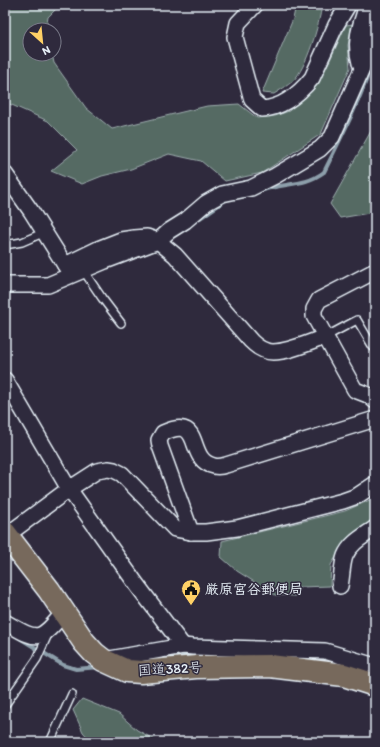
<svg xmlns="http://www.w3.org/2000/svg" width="380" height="747" font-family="Itim,'Klee One',sans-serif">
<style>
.green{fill:#556a64;stroke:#9eaeae}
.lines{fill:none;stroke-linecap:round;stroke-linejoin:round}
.stream{stroke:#8d9fab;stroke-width:4}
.service-casing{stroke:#e8f1f8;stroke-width:10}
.minor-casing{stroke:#e8f1f8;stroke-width:18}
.trunk-casing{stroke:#e8f1f8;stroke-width:25}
.service{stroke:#2f2a3d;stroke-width:7}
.minor{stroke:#2f2a3d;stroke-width:15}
.trunk{stroke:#77695c;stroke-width:22}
.labels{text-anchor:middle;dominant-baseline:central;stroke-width:3;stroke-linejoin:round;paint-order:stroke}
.poi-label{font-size:14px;font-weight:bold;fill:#e8f1f8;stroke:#2f2a3d;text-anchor:start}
.street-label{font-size:14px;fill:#e8f1f8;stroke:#2f2a3d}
</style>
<rect width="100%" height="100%" fill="#2f2a3d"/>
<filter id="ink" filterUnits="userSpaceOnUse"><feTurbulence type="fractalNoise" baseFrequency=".025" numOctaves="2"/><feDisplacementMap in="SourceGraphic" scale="8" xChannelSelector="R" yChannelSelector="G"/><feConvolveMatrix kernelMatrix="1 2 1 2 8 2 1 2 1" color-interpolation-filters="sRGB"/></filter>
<g filter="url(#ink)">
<g class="green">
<polygon points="5,5 60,5 48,17 46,30 30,30 30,54 52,54 54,63 86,108 112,129 207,106 239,104 257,118 275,116 289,111 317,84 330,60 346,25 353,24 348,45 350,68 321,134 262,173 225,181 201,161 169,154 131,169 102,176 82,184 51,171 77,150 48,121 5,102"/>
<path d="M296 5H322C319 25 307 67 293 81 287 86 280 90 274 94L262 93 293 19Z"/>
<polygon points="375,128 375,212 340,218 330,204 371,131"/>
<polygon points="372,499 375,504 375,521 346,540 331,565 330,586 300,587 295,596 275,595 237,571 221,557 222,541 345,511"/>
<polygon points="82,699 119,714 137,730 159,742 92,742 83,732 73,710"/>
</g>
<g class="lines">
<g class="stream">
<path d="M263 190C286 182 304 187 324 172 343 134 363 95 375 54"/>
<polyline points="200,218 227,199"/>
<polyline points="18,637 63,665 76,669 99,667"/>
<polyline points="151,659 176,656 230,655"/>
</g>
<g class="service-casing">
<g id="service">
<polyline points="5,245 22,242 45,232"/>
<polyline points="83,270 102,298 121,323"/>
<polyline points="325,337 357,320 373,347"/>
<polyline points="5,705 37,659 49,632"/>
<polyline points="50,742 72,694"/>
</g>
</g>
<g class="minor-casing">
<g id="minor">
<path d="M255 5 238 23 235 37 252 100 262 109C283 108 299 94 312 78L336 25 348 5"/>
<path d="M360 63C356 50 357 37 361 24 363 17 366 12 365 5"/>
<polyline points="5,174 31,211 70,273"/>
<path d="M65 265 98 249 121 240 134 238 147 237 158 241 175 255 251 341C257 347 264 352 273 352 289 352 310 342 325 337"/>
<polyline points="375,271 319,300 314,309 314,316 355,390 368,395 375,401"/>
<polyline points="5,285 48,285 105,261 158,241 169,231 185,221 206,203 222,194 251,188 275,176 320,149 332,137 362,69 368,41 375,19"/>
<polyline points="5,380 69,489 137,585 183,646"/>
<path d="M191 532 160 446 159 440 163 433C205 414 185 460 214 466 218 467 223 466 226 465L375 419"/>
<polyline points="7,535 69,489 97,471 108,469 114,470 122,474 175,529 191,532 206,532 237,528 343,501 357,496 375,484"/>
<path d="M340 586C342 577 342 564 345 556 350 543 364 536 375 528"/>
<path d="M5 622C38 641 39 643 64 612"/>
<polyline points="104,660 183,646 193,647 325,651 375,666"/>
</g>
</g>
<g class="trunk-casing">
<polyline id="trunk" points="5,533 49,590 84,642 94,653 103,660 127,671 141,672 196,667 270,666 344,675 375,685"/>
</g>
<use href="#service" class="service"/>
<use href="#minor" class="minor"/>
<use href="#trunk" class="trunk"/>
</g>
</g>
<defs>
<g id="civic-pin" transform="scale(1)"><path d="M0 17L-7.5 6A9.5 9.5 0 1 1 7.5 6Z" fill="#ffd166" stroke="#2f2a3d"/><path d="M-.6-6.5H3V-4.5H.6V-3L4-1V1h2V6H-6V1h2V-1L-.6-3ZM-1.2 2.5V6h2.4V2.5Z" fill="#111"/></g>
</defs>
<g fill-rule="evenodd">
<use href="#civic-pin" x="191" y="589"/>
</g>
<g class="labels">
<g class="poi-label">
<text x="205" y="589">厳原宮谷郵便局</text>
</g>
<g class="street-label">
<text transform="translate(170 669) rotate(-3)">国道382号</text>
</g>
</g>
<rect width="380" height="747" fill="none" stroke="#2f2a3d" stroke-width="20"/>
<rect x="10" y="10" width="360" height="727" fill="none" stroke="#e8f1f8" stroke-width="1.5" filter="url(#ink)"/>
<g transform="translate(42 42) rotate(153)"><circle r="19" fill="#2f2a3d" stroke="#797a88"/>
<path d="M0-3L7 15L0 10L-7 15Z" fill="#ffd166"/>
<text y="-6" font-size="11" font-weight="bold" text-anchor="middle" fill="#e8f1f8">N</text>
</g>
</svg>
